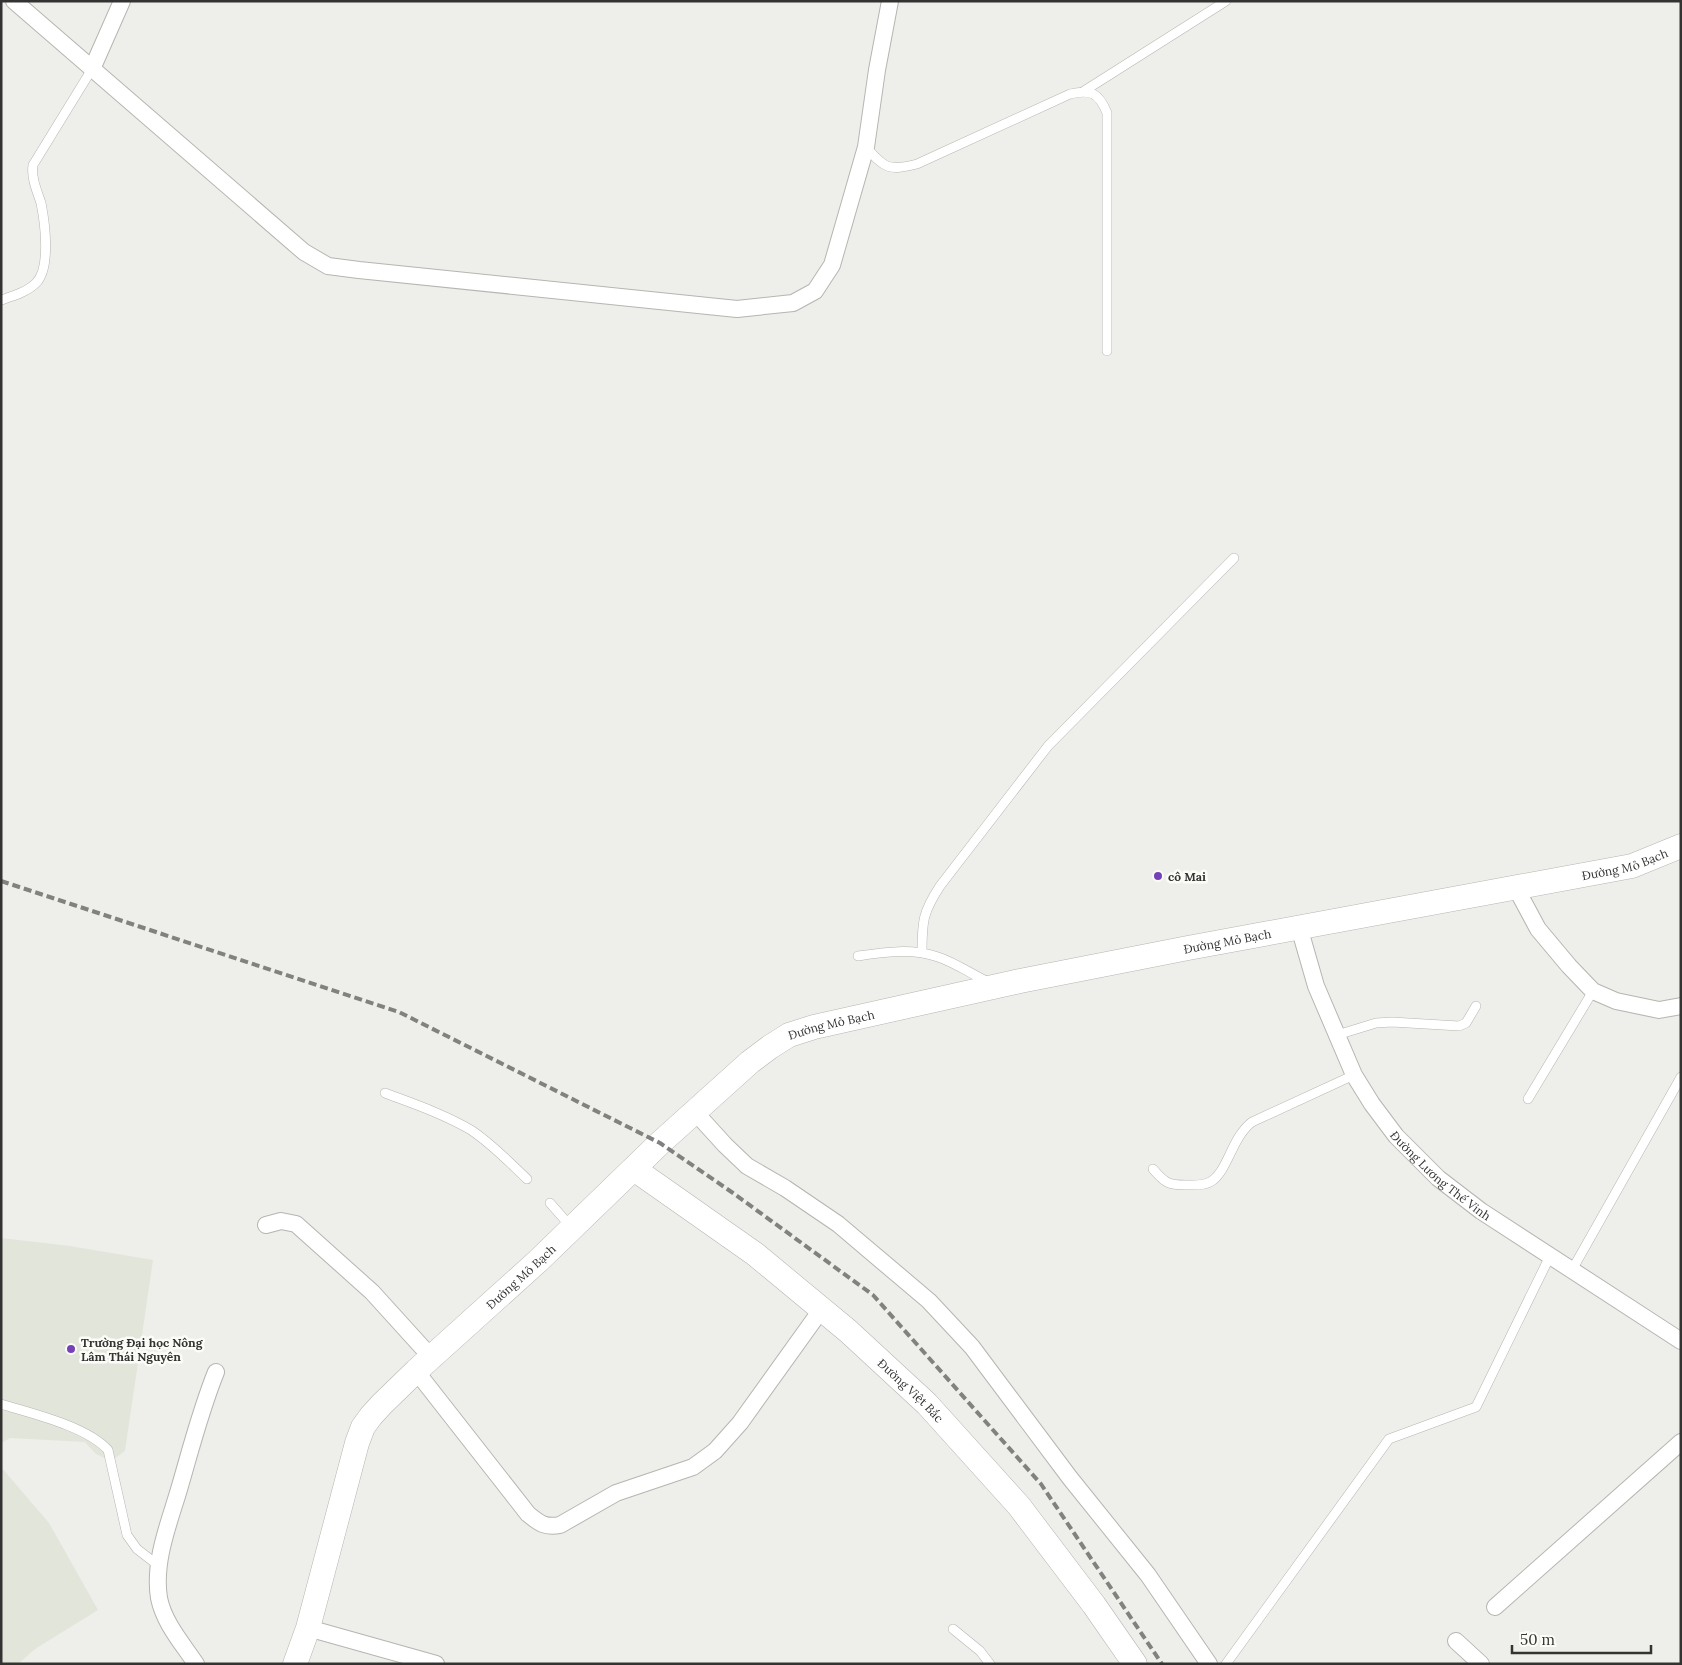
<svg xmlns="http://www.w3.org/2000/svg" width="1682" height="1665" font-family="Lora,serif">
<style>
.built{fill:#e2e5d9}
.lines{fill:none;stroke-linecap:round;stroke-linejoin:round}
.lane-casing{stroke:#b4b6b1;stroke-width:10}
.street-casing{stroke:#b4b6b1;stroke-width:18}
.secondary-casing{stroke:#b4b6b1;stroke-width:25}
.lane{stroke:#fff;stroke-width:9}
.street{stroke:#fff;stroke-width:16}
.secondary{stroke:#fff;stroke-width:24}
.rail{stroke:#81827f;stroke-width:4;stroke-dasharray:8 4;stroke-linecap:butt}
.poi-dot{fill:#7541b9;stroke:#fbfcf8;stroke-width:2}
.labels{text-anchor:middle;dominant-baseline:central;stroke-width:5;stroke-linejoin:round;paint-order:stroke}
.street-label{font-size:12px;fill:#333432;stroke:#fbfcf8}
.poi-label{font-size:12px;font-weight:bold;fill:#333432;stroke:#fbfcf8;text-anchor:start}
</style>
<rect width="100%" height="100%" fill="#eeefea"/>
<g class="built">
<polygon points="1,1238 70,1246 153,1260 125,1451 111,1461 96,1454 85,1442 10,1438 1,1443"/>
<polygon points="1,1467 49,1523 98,1610 35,1649 18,1664 1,1664"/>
</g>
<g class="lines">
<g class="lane-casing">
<g id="lane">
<polyline points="1084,91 1226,1"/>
<path d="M866 147C885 169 889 171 917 164L1070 94C1091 89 1099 93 1107 113V351"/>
<path d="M1 300C13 296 27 292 36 283 51 268 45 223 41 203 37 191 31 178 33 165L92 69"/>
<path d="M922 952C922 921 923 912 940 886L1048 746 1234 558"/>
<path d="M858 956C885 952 912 948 938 957 956 963 973 975 990 983"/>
<polyline points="1337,1035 1376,1023 1392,1022 1459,1026 1466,1023 1476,1006"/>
<path d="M385 1093C414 1104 444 1114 471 1130 492 1144 509 1162 527 1179"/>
<polyline points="1528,1099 1593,991"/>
<path d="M1153 1169C1165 1183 1168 1185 1186 1185 1194 1185 1203 1186 1210 1182 1228 1172 1231 1138 1252 1122L1354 1075"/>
<polyline points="550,1203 572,1228"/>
<polyline points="1572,1270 1681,1077"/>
<path d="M1 1404C33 1414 86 1426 108 1450L127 1535 137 1549 159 1566"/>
<polyline points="953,1629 980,1651 990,1664"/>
<polyline points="1226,1664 1389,1439 1476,1407 1550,1256"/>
</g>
</g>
<g class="street-casing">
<g id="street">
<polyline points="14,1 304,252 328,266 359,270 737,309 793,303 815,291 832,265 866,147 877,70 890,1"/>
<polyline points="92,69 122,1"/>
<polyline points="1516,888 1538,929 1569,966 1593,991 1616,1001 1659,1010 1681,1006"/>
<path id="s1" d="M1299 927 1316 986 1354 1075 1372 1104 1396 1136 1438 1178 1481 1211 1681 1341"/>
<polyline points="695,1112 725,1145 747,1166 785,1188 838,1224 929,1301 972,1347 1070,1478 1148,1575 1209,1664"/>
<polyline points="266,1225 281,1221 296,1224 372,1292 431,1357"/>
<path d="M416 1371 528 1514C539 1523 545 1528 560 1525L616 1493 693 1467 715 1451 740 1423 821 1310"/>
<polyline points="1495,1607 1681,1442"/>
<polyline points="308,1628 436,1664"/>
<polyline points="1456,1641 1481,1664"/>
<path d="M196 1664C182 1643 164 1623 159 1598 153 1560 170 1521 180 1486 191 1448 201 1409 216 1372"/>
</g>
</g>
<g class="secondary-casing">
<g id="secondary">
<path id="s2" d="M634 1169 755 1254 848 1331 927 1404 1019 1506 1094 1605 1135 1664"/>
<path id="s3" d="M295 1664 308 1628 357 1443 363 1427 371 1416 382 1404 416 1371 538 1261 660 1143 750 1062 770 1047 789 1035 814 1027 1020 981 1188 948 1632 866 1681 846"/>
</g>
</g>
<use href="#lane" class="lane"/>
<use href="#street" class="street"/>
<use href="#secondary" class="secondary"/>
<polyline class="rail" points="1,881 399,1012 660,1143 733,1193 873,1295 1041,1484 1162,1664"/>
</g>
<g class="poi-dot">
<circle cx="1158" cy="876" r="5"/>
<circle cx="71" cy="1349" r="5"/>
</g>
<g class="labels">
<g class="street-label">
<text stroke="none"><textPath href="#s3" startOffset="1680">Đường Mỏ Bạch</textPath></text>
<text stroke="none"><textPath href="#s3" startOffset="1275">Đường Mỏ Bạch</textPath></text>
<text stroke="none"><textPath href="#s3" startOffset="870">Đường Mỏ Bạch</textPath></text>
<text stroke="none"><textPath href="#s1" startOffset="292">Đường Lương Thế Vinh</textPath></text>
<text stroke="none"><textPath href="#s3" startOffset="465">Đường Mỏ Bạch</textPath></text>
<text stroke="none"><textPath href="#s2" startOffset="355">Đường Việt Bắc</textPath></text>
</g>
<g class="poi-label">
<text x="1168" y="876">cô Mai</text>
<text x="81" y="1342">Trường Đại học Nông<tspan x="81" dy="14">Lâm Thái Nguyên</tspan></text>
</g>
</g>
<rect width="1682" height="1665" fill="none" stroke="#333432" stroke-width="5"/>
<path d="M1512 1645v8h139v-8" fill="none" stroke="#333432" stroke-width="2.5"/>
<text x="1520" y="1645" font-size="15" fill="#333432" stroke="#fbfcf8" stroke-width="4" paint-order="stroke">50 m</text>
</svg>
